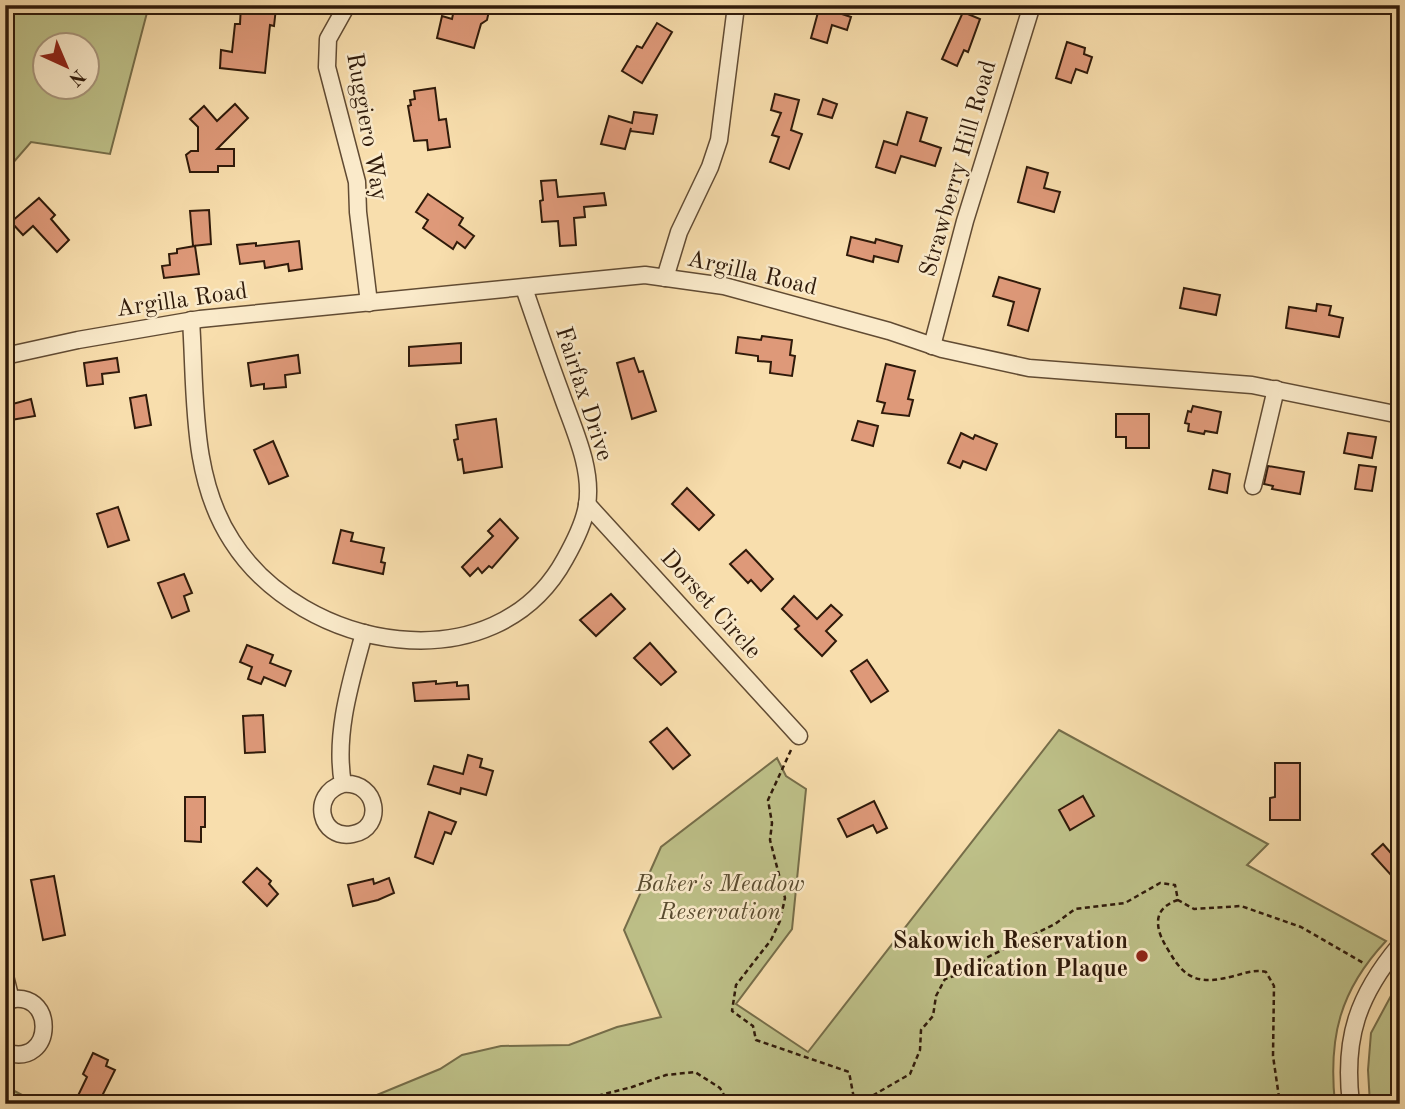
<svg xmlns="http://www.w3.org/2000/svg" width="1405" height="1109" font-family="'Old Standard TT',serif">
<style>
.green{fill:#bec189;stroke:#766e4a;stroke-width:2;fill-rule:evenodd}
.building{fill:#de9979;stroke:#2f1a0a;stroke-width:2}
.lines{fill:none;stroke-linecap:round;stroke-linejoin:round}
.minor-casing{stroke:#614b33;stroke-width:19}
.path{stroke:#2f1a0a;stroke-width:2.5;stroke-dasharray:5 3.5;stroke-linecap:butt}
.minor{stroke:#faeaca;stroke-width:16}
.poi-dot{fill:#8f2418;stroke:#faeaca;stroke-width:2.5}
.labels{text-anchor:middle;dominant-baseline:central;stroke-width:5;stroke-linejoin:round;paint-order:stroke}
.street-label{font-size:24px;fill:#2f1a0a;stroke:#faeaca}
.park-label{font-size:24px;font-style:italic;fill:#5a4c30;stroke:#faeaca}
.poi-label{font-size:24px;font-weight:bold;fill:#2f1a0a;stroke:#faeaca;text-anchor:end}
</style>
<rect width="100%" height="100%" fill="#f8dead"/>
<filter id="stains"><feTurbulence type="fractalNoise" baseFrequency=".00286" numOctaves="4"/><feColorMatrix values="0 0 0 0 .2 0 0 0 0 .09 0 0 0 0 .02 0 0 0 .5 -.17"/></filter>
<radialGradient id="worn" r=".72"><stop offset=".6" stop-color="#630" stop-opacity="0"/><stop offset="1" stop-color="#630" stop-opacity=".3"/></radialGradient>
<g class="green">
<path d="M5 5H149L110 154 31 142 5 172ZM46 46H88V88H46Z"/>
<path d="M1059 730 1268 844 1247 865 1386 941C1340 990 1328 1037 1335 1104H355L440 1069 462 1055 501 1046 569 1045 617 1027 661 1017 624 930 661 847 777 758 786 776 806 789 792 929 736 1004 808 1052Z"/>
<polygon points="1400,979 1400,1104 1370,1104 1368,1070 1371,1033"/>
<polygon points="5,1086 39,1104 5,1104"/>
</g>
<g class="building">
<polygon points="241,5 276,8 274,26 270,25 265,73 220,68 221,50 232,52 235,24 240,24"/>
<polygon points="455,5 485,5 489,11 487,20 481,24 474,48 437,38 442,16 452,19"/>
<polygon points="820,5 838,5 836,12 851,17 847,30 832,25 827,43 811,38"/>
<polygon points="963,12 980,19 968,52 964,50 957,66 942,59"/>
<polygon points="657,23 672,32 642,83 622,71 637,46 642,48"/>
<polygon points="1067,42 1085,48 1084,54 1092,57 1087,73 1076,69 1071,83 1056,78"/>
<polygon points="435,88 439,120 446,119 450,147 428,150 427,140 414,141 408,106 411,105 410,100 415,99 414,91"/>
<polygon points="775,94 799,100 791,130 802,134 789,169 770,162 779,137 772,135 781,113 771,110"/>
<polygon points="823,99 837,104 832,118 818,114"/>
<polygon points="235,104 248,118 217,149 234,149 234,166 218,166 218,172 190,172 186,155 191,151 198,151 198,127 190,119 204,106 217,121"/>
<polygon points="634,112 657,115 653,134 630,131 631,128 625,149 601,144 609,116 632,123"/>
<polygon points="907,112 927,118 920,141 941,148 935,166 901,156 895,173 876,167 884,141 897,145"/>
<polygon points="1027,167 1048,173 1044,188 1060,192 1054,212 1018,202"/>
<polygon points="556,180 558,197 604,193 606,205 584,207 585,217 574,218 576,245 560,246 558,221 542,222 540,201 543,200 541,181"/>
<polygon points="428,194 463,218 459,225 474,236 465,248 457,242 453,249 423,228 428,220 416,212"/>
<polygon points="39,198 55,215 51,219 69,240 57,252 33,226 23,235 11,222"/>
<polygon points="209,210 211,244 193,246 190,211"/>
<polygon points="851,237 875,243 876,239 902,246 898,262 874,256 873,262 847,255"/>
<polygon points="299,241 302,269 289,271 288,264 265,268 264,261 240,264 237,245 256,243 256,246"/>
<polygon points="195,246 199,274 164,278 162,266 170,265 169,254 177,253 177,249"/>
<polygon points="999,277 1040,289 1028,331 1008,325 1014,302 993,296"/>
<polygon points="1184,288 1220,295 1216,315 1180,308"/>
<polygon points="1317,304 1331,306 1329,315 1343,318 1339,337 1286,328 1289,307 1316,311"/>
<polygon points="762,336 792,340 790,355 795,356 792,376 770,373 771,362 758,361 758,356 736,353 738,337 761,340"/>
<polygon points="461,343 461,363 409,366 409,347"/>
<polygon points="298,355 300,373 285,375 286,387 264,389 264,384 251,386 248,363"/>
<polygon points="117,358 119,372 102,374 103,384 87,386 84,363"/>
<polygon points="634,358 639,372 643,371 656,411 632,419 617,363"/>
<polygon points="886,364 915,371 908,399 913,400 909,416 882,413 885,403 877,401"/>
<polygon points="146,395 151,425 135,428 130,398"/>
<polygon points="31,399 35,416 5,421 5,406"/>
<polygon points="1193,406 1221,412 1217,433 1205,431 1204,434 1188,431 1189,424 1185,423 1188,411 1191,412"/>
<polygon points="1116,414 1149,414 1149,448 1126,448 1126,437 1116,437"/>
<polygon points="496,419 502,467 464,473 462,459 458,460 454,440 458,439 456,425"/>
<polygon points="858,421 878,426 873,446 852,440"/>
<polygon points="961,433 973,439 975,435 997,444 986,470 963,461 960,468 948,463"/>
<polygon points="1348,433 1376,437 1372,458 1344,453"/>
<polygon points="273,441 288,476 269,484 254,450"/>
<polygon points="1359,465 1376,467 1372,491 1355,489"/>
<polygon points="1268,466 1304,472 1300,494 1272,489 1273,486 1264,484"/>
<polygon points="1213,470 1230,474 1227,493 1209,489"/>
<polygon points="687,488 714,515 699,530 672,504"/>
<polygon points="118,507 129,540 108,547 97,514"/>
<polygon points="500,519 518,538 492,568 489,566 482,573 478,568 470,576 462,567 493,536 488,531"/>
<polygon points="341,530 353,533 351,541 384,548 381,562 385,563 383,574 333,563"/>
<polygon points="746,550 773,579 761,591 751,580 748,583 730,564"/>
<polygon points="184,574 192,593 184,596 189,611 172,618 158,583"/>
<polygon points="611,594 625,609 596,636 580,620"/>
<polygon points="794,596 817,619 831,605 842,615 826,631 836,641 822,656 795,629 799,626 782,609"/>
<polygon points="650,643 676,672 661,685 634,658"/>
<polygon points="247,645 273,655 270,663 291,671 285,686 264,677 261,684 248,679 252,667 240,662"/>
<polygon points="867,660 888,691 871,702 851,671"/>
<polygon points="436,681 436,684 457,682 457,686 468,685 469,699 415,701 413,683"/>
<polygon points="263,715 265,752 245,753 243,716"/>
<polygon points="667,728 690,755 673,769 650,742"/>
<polygon points="468,755 482,759 480,767 493,771 486,795 461,788 460,794 428,784 434,766 463,774"/>
<polygon points="1275,763 1300,763 1300,820 1270,820 1270,798 1275,797"/>
<polygon points="1083,796 1094,816 1070,830 1059,810"/>
<polygon points="185,797 205,797 205,827 201,827 201,842 185,841"/>
<polygon points="874,801 887,828 877,833 873,825 847,837 838,819"/>
<polygon points="429,812 456,822 451,834 445,832 433,864 415,857"/>
<polygon points="1383,844 1390,852 1400,844 1400,866 1390,874 1372,854"/>
<polygon points="257,868 271,881 269,884 278,894 267,906 243,882"/>
<polygon points="54,876 65,935 43,940 31,880"/>
<polygon points="389,878 394,893 378,900 353,906 348,885 373,879 374,884"/>
<polygon points="93,1053 108,1060 106,1066 115,1070 98,1104 74,1104 87,1077 83,1074"/>
</g>
<g class="lines">
<g class="minor-casing">
<g id="minor">
<polyline points="347,5 328,39 327,67 357,182 358,212 369,303"/>
<polyline points="665,278 679,232 710,167 719,140 736,6"/>
<path d="M191 320C196 394 190 477 232 541 302 651 495 687 565 559 574 543 584 524 587 505 593 468 573 428 561 393 548 358 536 323 524 288"/>
<polyline points="932,346 965,221 1032,5"/>
<polyline points="5,356 78,340 200,319 645,275 724,286 889,331 942,349 1029,368 1252,385 1400,415"/>
<polyline points="1253,486 1276,389"/>
<polyline points="587,504 799,736"/>
<path d="M343 784C378 781 385 828 353 834 320 841 309 794 343 784 334 734 351 681 364 633"/>
<polyline points="5,976 11,1000"/>
<path d="M5 1001C57 984 56 1070 5 1052"/>
<path d="M1351 1104C1343 1038 1358 995 1400 945"/>
</g>
</g>
<g class="path">
<polyline points="791,750 768,800 772,823 770,840 785,898 780,921 771,940 736,985 732,1011 753,1026 756,1040 849,1072 855,1104"/>
<path d="M1178 900C1168 903 1158 910 1158 922 1158 934 1164 943 1170 953 1187 982 1202 984 1234 976 1246 973 1254 969 1266 972L1274 986 1273 1056 1280 1104"/>
<polyline points="565,1104 632,1087 666,1075 695,1072 720,1088 729,1104"/>
<polyline points="858,1104 910,1074 920,1050 921,1030 933,1016 936,996 945,979 975,969 986,958 1055,924 1075,909 1125,903 1160,883 1175,885 1178,900 1194,909 1241,906 1301,927 1365,964"/>
</g>
<use href="#minor" class="minor"/>
</g>
<circle class="poi-dot" cx="1142" cy="956" r="7"/>
<g class="labels">
<g class="street-label">
<text transform="translate(366 127) rotate(80)">Ruggiero Way</text>
<text transform="translate(959 169) rotate(-74)">Strawberry Hill Road</text>
<text transform="translate(752 274) rotate(13)">Argilla Road</text>
<text transform="translate(182 301) rotate(-8)">Argilla Road</text>
<text transform="translate(583 394) rotate(72)">Fairfax Drive</text>
<text transform="translate(710 605) rotate(48)">Dorset Circle</text>
</g>
<g class="park-label">
<text x="720" y="885">Baker's Meadow<tspan x="720" dy="28">Reservation</tspan></text>
</g>
<g class="poi-label">
<text x="1128" y="942">Sakowich Reservation<tspan x="1128" dy="28">Dedication Plaque</tspan></text>
</g>
</g>
<rect width="1405" height="1109" fill="none" stroke="#f8dead" stroke-width="28"/>
<rect x="7" y="7" width="1391" height="1095" fill="none" stroke="#2f1a0a" stroke-width="3.5"/>
<rect x="14" y="14" width="1377" height="1081" fill="none" stroke="#2f1a0a" stroke-width="2"/>
<g transform="translate(66 66) rotate(136)"><circle r="33" fill="#faeaca" stroke="#a9977d" stroke-width="2"/>
<path d="M0-5L12 26L0 18L-12 26Z" fill="#8f2418"/>
<text y="-10" font-size="19" font-weight="bold" text-anchor="middle" fill="#2f1a0a">N</text>
</g>
<rect width="100%" height="100%" filter="url(#stains)"/>
<rect width="100%" height="100%" fill="url(#worn)"/>
</svg>
